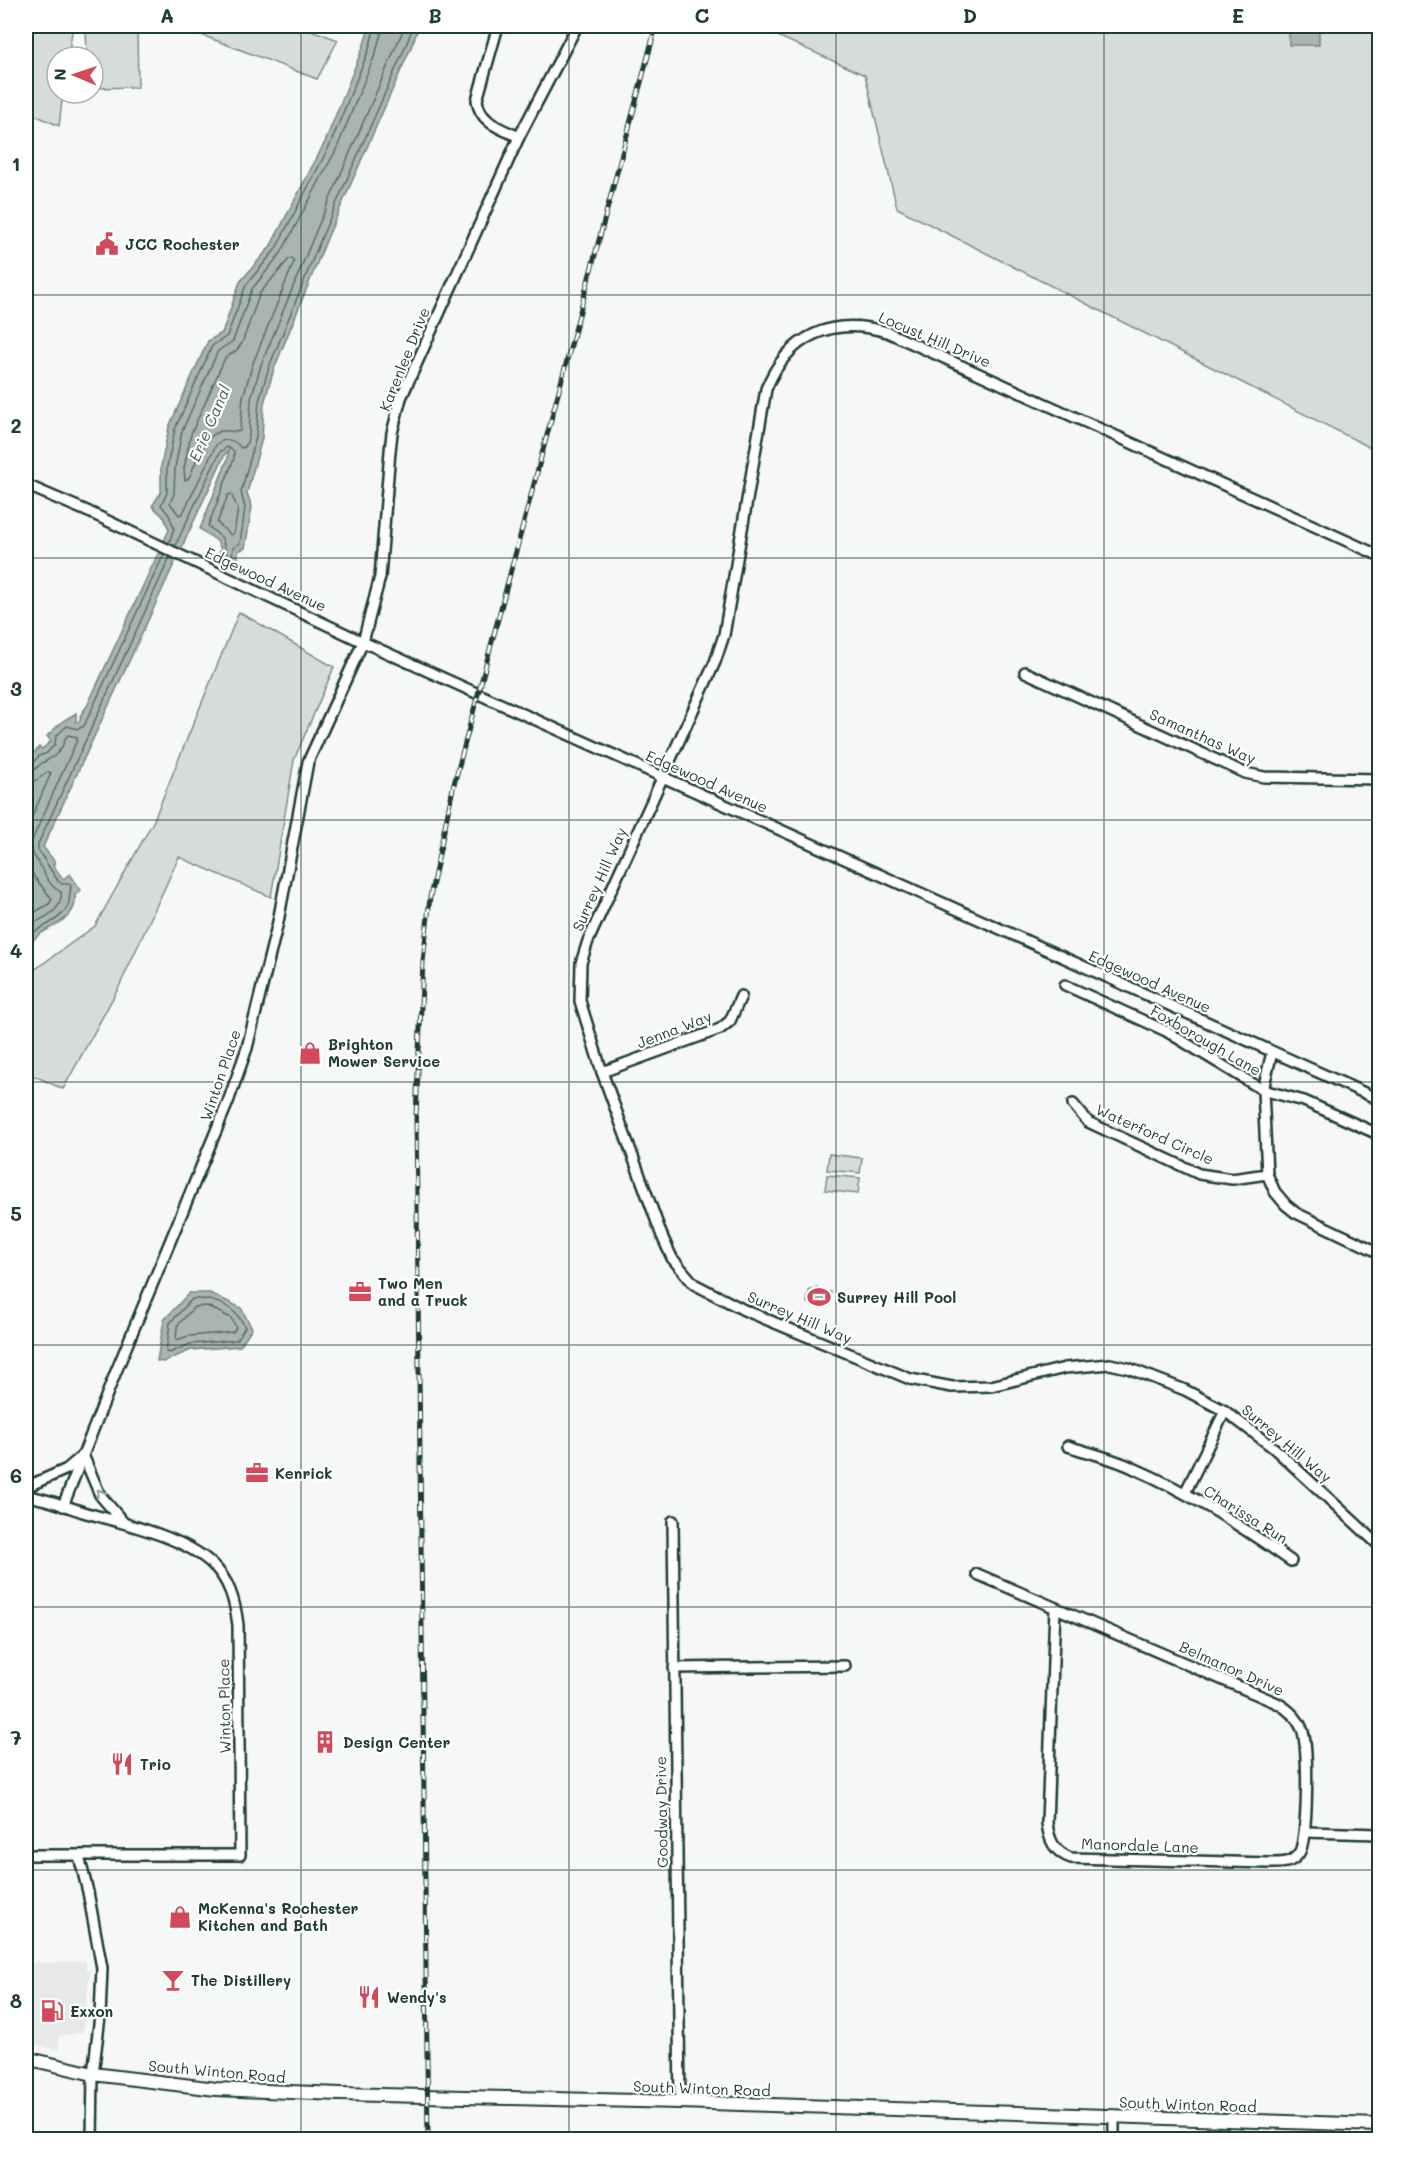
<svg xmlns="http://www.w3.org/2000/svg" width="1405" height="2165" font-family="Mali,sans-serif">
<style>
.built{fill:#e6e9e8}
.green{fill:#d6dcdb;stroke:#7a8c88;stroke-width:1.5}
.water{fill:#aab5b1;stroke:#72857f;stroke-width:1.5}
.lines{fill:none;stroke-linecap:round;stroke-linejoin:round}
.shore{stroke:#576d66;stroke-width:1.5}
.minor-casing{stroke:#1f3d34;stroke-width:14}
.major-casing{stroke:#1f3d34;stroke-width:16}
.minor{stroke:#fff;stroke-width:9}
.major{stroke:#fff;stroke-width:12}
.rail-casing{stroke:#1f3d34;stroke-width:5}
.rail{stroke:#fff;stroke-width:3;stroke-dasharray:9;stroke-linecap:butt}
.oneway{stroke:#8f9e9a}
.grid{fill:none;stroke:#1f3d34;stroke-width:1.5;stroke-opacity:0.55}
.labels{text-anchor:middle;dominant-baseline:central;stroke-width:4.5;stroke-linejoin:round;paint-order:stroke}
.poi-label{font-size:15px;font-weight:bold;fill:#1f3d34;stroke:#fff;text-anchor:start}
.street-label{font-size:15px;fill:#1f3d34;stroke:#fff}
.water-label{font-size:16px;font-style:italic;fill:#49615a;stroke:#fff}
.neatline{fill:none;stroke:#1f3d34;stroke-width:2}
.grid-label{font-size:20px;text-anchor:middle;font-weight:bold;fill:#1f3d34}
</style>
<rect width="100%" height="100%" fill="#f6f7f7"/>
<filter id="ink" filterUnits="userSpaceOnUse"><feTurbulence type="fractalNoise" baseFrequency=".0167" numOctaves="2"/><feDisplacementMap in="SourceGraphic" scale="12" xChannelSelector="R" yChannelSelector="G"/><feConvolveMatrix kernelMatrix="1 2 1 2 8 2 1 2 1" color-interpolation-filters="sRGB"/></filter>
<g filter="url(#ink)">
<polygon class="built" points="38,1961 40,1963 86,1961 86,1970 90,1970 83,2032 58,2037 59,2050 26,2043 26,1964"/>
<g class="green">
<polygon points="26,26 73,26 68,57 57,57 57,93 63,93 59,126 26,111"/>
<polygon points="86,26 137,26 138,87 93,88 93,57 87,57"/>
<polygon points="178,26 300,26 338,40 317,79"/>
<polygon points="755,26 1379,26 1379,452 897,208 865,75"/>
<polygon points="239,612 334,667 294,760 271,897 179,857 119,987 63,1089 28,1073 26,1079 26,976 95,926 153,822"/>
<polygon points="829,1154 862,1158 860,1173 827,1170"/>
<polygon points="827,1175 860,1178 858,1194 825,1190"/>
</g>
<g class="water">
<path d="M370 26H419L412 45 328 236 274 369 264 403 262 438 247 493 252 507 245 548 238 551V568L217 558 221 549 217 541 200 529 228 458V451L225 454 43 847 55 862 53 865 63 879 70 874 81 890 75 895C78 918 55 924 40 934 35 938 30 943 26 947V762L39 747 42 749 51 741 47 736 63 721 76 713V722H79L81 718 80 716 87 706 169 530 164 517 152 506 161 492V466L169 427 208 341 222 333 240 282 270 247 325 142 363 47Z"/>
<rect x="1289" y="30" width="30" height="15"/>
<polygon points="817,1287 820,1290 831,1292 830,1305 814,1307 807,1302 809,1291"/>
<polygon points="189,1293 210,1293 241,1308 252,1328 240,1346 191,1350 163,1362 157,1361 164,1320"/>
</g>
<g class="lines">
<g class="shore">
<path d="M383 26 376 52 337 148 281 253 252 289 233 341 218 351 182 431 175 468 174 494 170 503 179 515 183 513 216 445C225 437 234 439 241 448L245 447 249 436 251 399 261 365 316 231 405 26"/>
<path d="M292 258 294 262 253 363 243 397 240 431C234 433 228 430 221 431 203 436 196 463 189 478L185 480 184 468 191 434 225 358 237 350 242 343 260 293 289 259Z"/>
<polygon points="231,494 238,509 234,533 231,535 217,523 228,495"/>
<polyline points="169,543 174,528 169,515 161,505 167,493 167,467 175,429 212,346 227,336 246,285 275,250 330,145 369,49 375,26"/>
<polyline points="175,546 220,452 227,447 234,451 234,459 208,526 222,538 227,556 232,556 233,548 240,543 245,508 241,492 256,437 259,401 269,367 323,234 407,43 413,26"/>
<polyline points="26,765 31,765 39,756 47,753 55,744 56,736 67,726 78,729 84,726 164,554"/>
<path d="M26 773C35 772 35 768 42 763 49 759 56 757 61 748 65 743 63 740 68 735L77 737V740L30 845C31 854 35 856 39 864 45 875 49 886 61 892 63 914 40 918 26 928"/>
<polyline points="26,782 37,780 48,772 51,773 26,831"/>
<polyline points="26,861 35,878 52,899 49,904 26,917"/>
<path d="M26 939C38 926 66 921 69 901 70 896 70 891 71 886L69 884H62L58 881 38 850V844L170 557"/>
<path d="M192 1299C215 1298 235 1306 245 1327L237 1340 190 1344 169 1353 166 1352 170 1323Z"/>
<polygon points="207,1306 231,1318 236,1327 233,1332 189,1336 176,1340 177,1326 194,1307"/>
</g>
<g class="minor-casing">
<g id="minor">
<path d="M498 26 477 100C480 123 500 128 519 137"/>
<polyline points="26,485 89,512 363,642 1380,1100"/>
<path d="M1380 556 887 332C832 316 788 335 766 389L724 635 715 662 588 941 581 963 580 1001 602 1072 662 1236 672 1258 694 1284 744 1310 910 1379 952 1387 991 1386 1065 1368 1110 1364 1128 1368 1185 1390 1225 1411 1275 1449 1380 1546"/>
<polyline points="1025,672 1245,773 1264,777 1380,779"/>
<polyline points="1065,985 1166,1031 1263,1090 1304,1101 1380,1135"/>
<polyline points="1272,1052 1263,1090 1267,1174 1275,1192 1286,1205 1296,1213 1380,1253"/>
<polyline points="602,1072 720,1029 730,1021 741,996"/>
<polyline points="1073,1104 1088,1122 1199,1174 1232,1179 1267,1174"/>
<path d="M1068 1446C1089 1453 1112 1458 1133 1468 1189 1492 1241 1526 1291 1561"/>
<polyline points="83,1455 100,1495 123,1522"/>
<polyline points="26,1487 67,1469 81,1457"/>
<polyline points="1185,1493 1225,1411"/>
<path d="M26 1496C45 1498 65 1506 83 1512 122 1523 182 1536 211 1563 229 1579 235 1601 238 1625L240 1855H26"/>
<polyline points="63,1506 115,1374 228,1102 247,1048 278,922 308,762 363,642 380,577 390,451 392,433 401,398 519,137 577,26"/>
<polyline points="673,1521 680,2102"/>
<path d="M977 1574 1277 1703C1288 1709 1297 1717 1302 1729 1309 1744 1308 1841 1299 1853 1292 1864 1281 1863 1270 1863L1071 1858C1054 1852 1049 1840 1047 1823L1055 1608"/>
<polyline points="674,1668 845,1666"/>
<polyline points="1305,1832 1380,1834"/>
<polyline points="79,1856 88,1892 102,1968 100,2016 93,2074 92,2140"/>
<polyline points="1114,2140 1114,2116"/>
</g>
</g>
<g class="major-casing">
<polyline id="major" points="26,2058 93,2074 216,2089 340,2094 680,2102 1380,2125"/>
</g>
<use href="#minor" class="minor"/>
<use href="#major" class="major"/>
<g class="rail-casing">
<polyline id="rail" points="428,2140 416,1116 423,962 430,897 453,788 656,26"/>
</g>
<use href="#rail" class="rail"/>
</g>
<defs><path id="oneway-chevron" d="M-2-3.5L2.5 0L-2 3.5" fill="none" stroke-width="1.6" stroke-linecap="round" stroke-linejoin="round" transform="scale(1.5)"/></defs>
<use class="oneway" href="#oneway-chevron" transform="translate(100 1493) rotate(-120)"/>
</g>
<path class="grid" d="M301 26V2140M569 26V2140M836 26V2140M1104 26V2140M26 295H1380M26 558H1380M26 820H1380M26 1082H1380M26 1345H1380M26 1607H1380M26 1870H1380"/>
<defs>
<g id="civic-bare" transform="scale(1.8)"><path d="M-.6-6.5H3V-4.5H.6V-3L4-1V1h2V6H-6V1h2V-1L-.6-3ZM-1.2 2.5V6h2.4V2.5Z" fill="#d1495b" stroke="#fff" stroke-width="2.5" paint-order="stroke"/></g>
<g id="shop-bare" transform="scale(1.8)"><path d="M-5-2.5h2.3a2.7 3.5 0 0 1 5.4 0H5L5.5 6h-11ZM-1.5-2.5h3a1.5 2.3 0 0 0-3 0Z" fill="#d1495b" stroke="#fff" stroke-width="2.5" paint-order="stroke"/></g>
<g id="office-bare" transform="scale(1.8)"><path d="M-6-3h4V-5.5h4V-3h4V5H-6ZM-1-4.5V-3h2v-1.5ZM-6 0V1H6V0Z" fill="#d1495b" stroke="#fff" stroke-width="2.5" paint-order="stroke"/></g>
<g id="stadium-bare" transform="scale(1.8)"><path d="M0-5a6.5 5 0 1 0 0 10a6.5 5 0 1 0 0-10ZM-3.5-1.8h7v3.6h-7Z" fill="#d1495b" stroke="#fff" stroke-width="2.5" paint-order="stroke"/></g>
<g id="building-bare" transform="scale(1.8)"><path d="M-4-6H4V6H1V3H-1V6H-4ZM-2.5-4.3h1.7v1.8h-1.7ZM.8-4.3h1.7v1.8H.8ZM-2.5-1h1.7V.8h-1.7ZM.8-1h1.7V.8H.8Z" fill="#d1495b" stroke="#fff" stroke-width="2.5" paint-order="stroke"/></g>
<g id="restaurant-bare" transform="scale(1.8)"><path d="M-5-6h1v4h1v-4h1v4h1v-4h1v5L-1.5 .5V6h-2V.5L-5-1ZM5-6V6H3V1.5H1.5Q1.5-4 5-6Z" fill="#d1495b" stroke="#fff" stroke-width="2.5" paint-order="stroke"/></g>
<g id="bar-bare" transform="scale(1.8)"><path d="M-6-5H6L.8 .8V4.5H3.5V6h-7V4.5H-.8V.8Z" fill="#d1495b" stroke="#fff" stroke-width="2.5" paint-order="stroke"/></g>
<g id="fuel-bare" transform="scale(1.8)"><path d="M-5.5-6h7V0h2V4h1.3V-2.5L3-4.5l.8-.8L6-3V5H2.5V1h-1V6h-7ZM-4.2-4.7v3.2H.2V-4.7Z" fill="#d1495b" stroke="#fff" stroke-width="2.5" paint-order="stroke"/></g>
</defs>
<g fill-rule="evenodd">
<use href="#civic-bare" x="107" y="244"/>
<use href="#shop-bare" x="310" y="1053"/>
<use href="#office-bare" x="360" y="1292"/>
<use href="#stadium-bare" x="819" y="1297"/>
<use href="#office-bare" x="257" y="1473"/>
<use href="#building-bare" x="325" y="1742"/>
<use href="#restaurant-bare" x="122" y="1764"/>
<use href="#shop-bare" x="180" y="1917"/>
<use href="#bar-bare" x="173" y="1980"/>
<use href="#restaurant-bare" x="369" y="1997"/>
<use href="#fuel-bare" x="52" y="2011"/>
</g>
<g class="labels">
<g class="poi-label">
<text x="125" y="244">JCC Rochester</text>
<text x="328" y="1044">Brighton<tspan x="328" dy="17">Mower Service</tspan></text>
<text x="378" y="1283">Two Men<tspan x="378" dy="17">and a Truck</tspan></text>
<text x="837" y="1297">Surrey Hill Pool</text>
<text x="275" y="1473">Kenrick</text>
<text x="343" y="1742">Design Center</text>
<text x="140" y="1764">Trio</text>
<text x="198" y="1908">McKenna's Rochester<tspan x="198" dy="17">Kitchen and Bath</tspan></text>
<text x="191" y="1980">The Distillery</text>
<text x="387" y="1997">Wendy's</text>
<text x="70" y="2011">Exxon</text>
</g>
<g class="street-label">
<text transform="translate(935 339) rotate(23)">Locust Hill Drive</text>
<text transform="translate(404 359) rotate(-68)">Karenlee Drive</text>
<text transform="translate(266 579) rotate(25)">Edgewood Avenue</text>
<text transform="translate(1203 736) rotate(24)">Samanthas Way</text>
<text transform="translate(707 781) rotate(24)">Edgewood Avenue</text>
<text transform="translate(599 879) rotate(-66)">Surrey Hill Way</text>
<text transform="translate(1150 981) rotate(24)">Edgewood Avenue</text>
<text transform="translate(674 1029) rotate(-21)">Jenna Way</text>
<text transform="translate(1206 1040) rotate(30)">Foxborough Lane</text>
<text transform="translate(220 1075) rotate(-71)">Winton Place</text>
<text transform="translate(1155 1134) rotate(24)">Waterford Circle</text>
<text transform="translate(800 1317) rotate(23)">Surrey Hill Way</text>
<text transform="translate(1287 1443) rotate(40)">Surrey Hill Way</text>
<text transform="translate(1246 1514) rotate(32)">Charissa Run</text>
<text transform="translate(1232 1668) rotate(24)">Belmanor Drive</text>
<text transform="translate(224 1706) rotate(-91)">Winton Place</text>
<text transform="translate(661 1812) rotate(-91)">Goodway Drive</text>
<text transform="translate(1140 1845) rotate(2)">Manordale Lane</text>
<text transform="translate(217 2071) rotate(5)">South Winton Road</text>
<text transform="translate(702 2088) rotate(2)">South Winton Road</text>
<text transform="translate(1188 2104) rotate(2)">South Winton Road</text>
</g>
<g class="water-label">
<text transform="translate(209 423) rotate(-67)">Erie Canal</text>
</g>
</g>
<rect width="1405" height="2165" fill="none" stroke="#fff" stroke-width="66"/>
<g transform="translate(75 75) rotate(272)"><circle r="28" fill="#ffffff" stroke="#a5b1ae" stroke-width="1.5"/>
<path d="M0-4.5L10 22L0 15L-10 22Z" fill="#d1495b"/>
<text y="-9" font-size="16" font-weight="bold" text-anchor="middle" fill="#1f3d34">N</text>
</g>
<rect x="33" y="33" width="1339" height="2099" class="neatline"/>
<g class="grid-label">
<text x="167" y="23">A</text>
<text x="435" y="23">B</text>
<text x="702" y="23">C</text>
<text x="970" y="23">D</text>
<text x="1238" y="23">E</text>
<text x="16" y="171">1</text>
<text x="16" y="433">2</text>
<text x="16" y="696">3</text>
<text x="16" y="958">4</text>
<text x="16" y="1221">5</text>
<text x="16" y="1483">6</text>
<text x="16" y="1745">7</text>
<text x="16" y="2008">8</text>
</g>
</svg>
